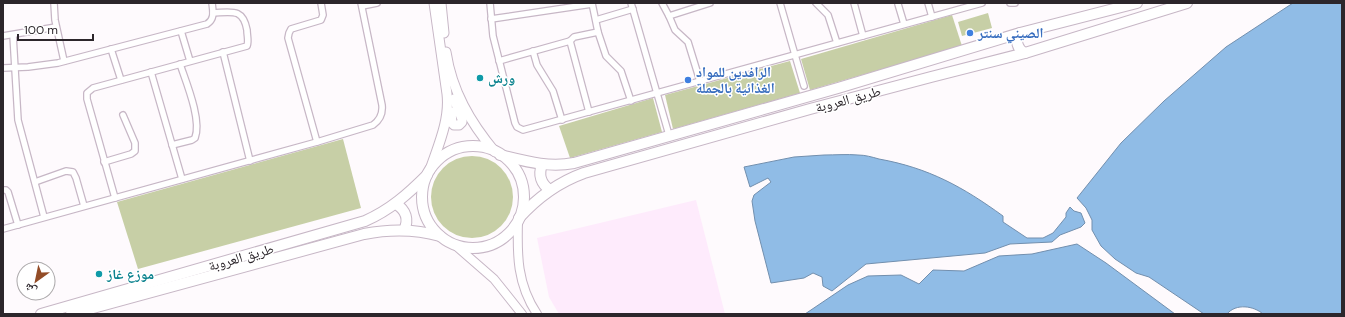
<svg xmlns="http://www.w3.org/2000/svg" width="1345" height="317" font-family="'DM Sans','Noto Naskh Arabic',sans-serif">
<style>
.built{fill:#feebfc}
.green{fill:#c7cfa6}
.water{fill:#90bce6;stroke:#728fae}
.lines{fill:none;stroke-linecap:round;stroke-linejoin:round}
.street-casing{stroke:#c7b7c6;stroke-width:8}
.secondary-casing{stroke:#c7b7c6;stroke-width:10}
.primary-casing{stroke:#c7b7c6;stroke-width:11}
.highway-casing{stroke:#c7b7c6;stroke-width:12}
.street{stroke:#fff;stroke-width:5.5}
.secondary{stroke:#fff;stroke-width:8}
.primary{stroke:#fff;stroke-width:9}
.highway{stroke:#fff;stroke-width:10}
.shop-dot{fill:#3f7fe0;stroke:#fff;stroke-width:1.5}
.culture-dot{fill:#0f9aa8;stroke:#fff;stroke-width:1.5}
.labels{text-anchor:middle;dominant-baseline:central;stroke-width:3;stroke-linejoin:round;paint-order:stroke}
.shop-label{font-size:14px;font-weight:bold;fill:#366cbe;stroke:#fff;text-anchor:start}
.culture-label{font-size:14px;font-weight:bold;fill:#0d838f;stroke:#fff;text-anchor:start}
.street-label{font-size:14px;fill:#2c262b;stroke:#fff}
</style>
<rect width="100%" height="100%" fill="#fefafd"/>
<polygon class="built" points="696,200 725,314 559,314 549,297 537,238"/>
<g class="green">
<polygon points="988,13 992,28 962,36 958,22"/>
<polygon points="952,15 962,46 810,90 801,59"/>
<polygon points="790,61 800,93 673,129 665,95"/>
<polygon points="653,98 662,132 570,158 559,126"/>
<polygon points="343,139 361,208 138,269 117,202"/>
<circle cx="472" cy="197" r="41"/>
</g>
<g class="water">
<path d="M1293 3H1342V314H1263C1254 306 1236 303 1227 314H1204L1149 277 1136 273 1115 259 1101 246 1092 230V220L1086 208 1077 198 1121 143 1164 101 1226 47Z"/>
<path d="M824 155C835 155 847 154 858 155 865 155 872 157 879 159 929 168 963 187 1003 216V222L1027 238H1043L1053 233 1066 217V213L1070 207 1074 211 1081 213 1085 223 1081 227 1060 235 1052 242 1010 244 985 253 866 264 832 291 823 286 822 277 813 273 804 278 771 283 755 221 752 201 754 195 771 182 768 178 750 187 744 167 794 157Z"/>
<polygon points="1077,244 1106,263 1175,314 805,314 848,285 868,276 901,275 919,284 933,270 964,271 999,256 1032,254"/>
</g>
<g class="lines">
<g class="street-casing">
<g id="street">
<polyline points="54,3 55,20 64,61"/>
<polyline points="490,3 493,36 515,123 517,127 523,130 982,3"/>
<polyline points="592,3 598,32 606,56 621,71 631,101"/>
<polyline points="631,3 669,135"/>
<polyline points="662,3 669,16 710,3"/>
<polyline points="780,3 804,86"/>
<polyline points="816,3 828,15 837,43"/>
<polyline points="854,3 863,36"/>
<polyline points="928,3 932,17"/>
<polyline points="1010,3 1015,3"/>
<polyline points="898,4 904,24"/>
<polyline points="362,6 377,3"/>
<polyline points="669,16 675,30 688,42 700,81"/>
<polyline points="491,19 592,4"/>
<polyline points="596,20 633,9"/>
<polyline points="181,31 190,61"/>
<polyline points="13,35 18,120 44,217"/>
<polyline points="3,36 56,27"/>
<polyline points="111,49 121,80"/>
<polyline points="533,51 537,65 553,91 562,120"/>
<polyline points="223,52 250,161"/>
<polyline points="499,61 570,41"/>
<path d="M3 68 28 67 58 63 207 24C215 19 213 11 212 3"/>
<polyline points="151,72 182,179"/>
<polyline points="589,112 570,41 574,37 598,32"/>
<polyline points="317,142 288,38 289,33 291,29 321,20 323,15 321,3"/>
<path d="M172 145 192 140 195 138C202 120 186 82 180 64"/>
<polyline points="104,162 131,154 135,151 135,143 123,115"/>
<polyline points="35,182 66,171 73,172 76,178 84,206"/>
<polyline points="3,190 6,190 8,192 18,225"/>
<path d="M115 198 87 99V93L93 88 247 46C249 41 247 36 247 30 243 8 232 12 213 13"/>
<path d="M3 229 317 142 373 125C380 120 383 114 382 105L361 3"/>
</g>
</g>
<g class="secondary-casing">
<g id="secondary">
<path d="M518 221C517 255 517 284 537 314"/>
<polyline points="455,245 494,279 522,314"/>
</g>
</g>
<g class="primary-casing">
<g id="primary">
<polyline points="441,3 444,33"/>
<path d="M446 52C452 91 470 122 495 152"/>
<polyline points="451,112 452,123 454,125 459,125 462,122 462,119 454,99"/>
<path d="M430 170C438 146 450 120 447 94L434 3"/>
</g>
</g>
<g class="highway-casing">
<g id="highway">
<path d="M1020 33C1015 41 1017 49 1025 53"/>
<circle cx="473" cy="197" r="51"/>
<path d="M500 155C525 161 548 168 574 163L838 88 1020 33 1137 3"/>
<path d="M542 165C538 175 541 184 550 190"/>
<path d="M396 204C406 210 409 220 404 230"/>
<path d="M519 218C537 198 559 182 584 173L810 109 931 77 1025 53 1187 3"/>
<path d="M41 314 365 221C390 210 408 194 427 175"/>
<path d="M71 314 364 234C390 229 415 229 440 236"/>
</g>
</g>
<use href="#street" class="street"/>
<use href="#secondary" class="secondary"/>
<use href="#primary" class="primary"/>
<use href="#highway" class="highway"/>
</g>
<g class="shop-dot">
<circle cx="970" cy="33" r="4"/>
<circle cx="688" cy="80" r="4"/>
</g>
<g class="culture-dot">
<circle cx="480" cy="78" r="4"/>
<circle cx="99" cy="274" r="4"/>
</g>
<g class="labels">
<g class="shop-label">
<text x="978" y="33">الصيني سنتر</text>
<text x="696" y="72">الرافدين للمواد<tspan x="696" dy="16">الغذائية بالجملة</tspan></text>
</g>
<g class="culture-label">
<text x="488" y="78">ورش</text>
<text x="107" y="274">موزع غاز</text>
</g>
<g class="street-label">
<text transform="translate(848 99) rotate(-15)">طريق العروبة</text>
<text transform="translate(241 257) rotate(-16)">طريق العروبة</text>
</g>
</g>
<rect width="1345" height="317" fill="none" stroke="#2c262b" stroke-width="8"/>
<g transform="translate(36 281) rotate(213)"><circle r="19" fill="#ffffff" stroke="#aba8aa"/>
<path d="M0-3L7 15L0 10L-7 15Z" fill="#934c27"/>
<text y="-6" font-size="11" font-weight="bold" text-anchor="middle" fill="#2c262b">ش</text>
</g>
<path d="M18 34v6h75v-6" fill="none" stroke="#2c262b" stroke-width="2"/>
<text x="24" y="34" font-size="12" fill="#2c262b" stroke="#ffffff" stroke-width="3" paint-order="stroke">100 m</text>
</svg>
